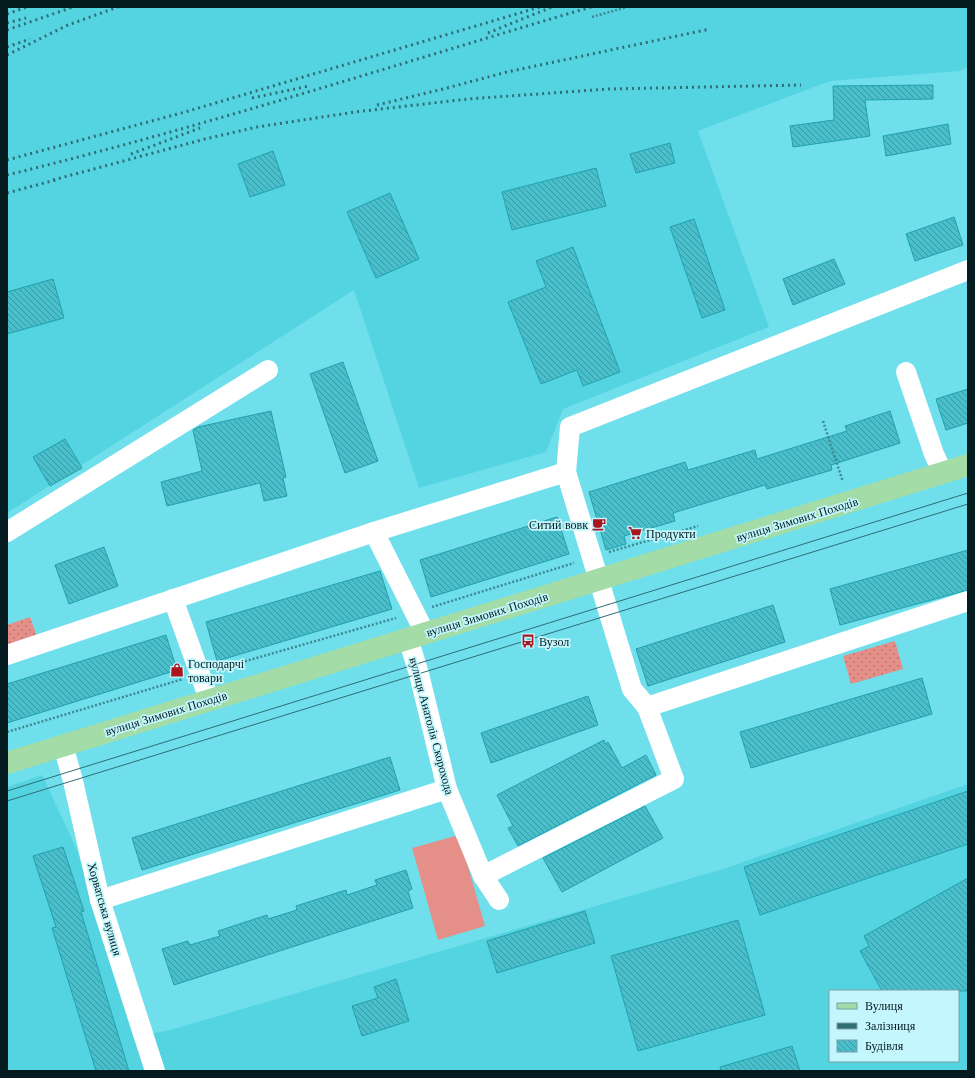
<svg xmlns="http://www.w3.org/2000/svg" width="975" height="1078" font-family="'Libre Baskerville',serif">
<style>
.built{fill:#54d4e1;fill-rule:evenodd}
.grass{fill:url(#grass-dots)}
.garden{fill:#e49089}
.building{fill:url(#building-back-hatch);stroke:#22a0ad}
.lines{fill:none;stroke-linecap:round;stroke-linejoin:round}
.path{stroke:#3f8890;stroke-width:2.5;stroke-dasharray:2 2;stroke-linecap:butt}
.minor{stroke:#fff;stroke-width:20}
.major{stroke:#a3dca6;stroke-width:22}
.tram{stroke:#306d74;stroke-width:1}
.rail{stroke:#306d74;stroke-width:3;stroke-dasharray:2 4;stroke-linecap:butt}
.labels{text-anchor:middle;dominant-baseline:central;stroke-width:3.5;stroke-linejoin:round;paint-order:stroke}
.street-label{font-size:12px;fill:#031b1e;stroke:#c4f7fd}
.poi-label{font-size:12px;fill:#031b1e;stroke:#c4f7fd;text-anchor:start}
</style>
<defs>
<pattern id="grass-dots" width="8" height="8" patternUnits="userSpaceOnUse"><rect width="8" height="8" fill="#e49089"/><path d="M2 2h.1M6 6h.1" fill="none" stroke="#b7756f" stroke-width="1.8" stroke-linecap="round"/></pattern>
<pattern id="building-back-hatch" width="6" height="6" patternUnits="userSpaceOnUse"><rect width="6" height="6" fill="#48bfcb"/><path d="M-1 5l2 2M0 0l6 6M5-1l2 2" fill="none" stroke="#3a9aa4"/></pattern>
</defs>
<rect width="100%" height="100%" fill="#6fdfec"/>
<g class="built">
<polygon points="7,7 968,7 968,67 959,71 830,81 698,131 769,327 563,409 546,452 419,488 354,290 7,513"/>
<path d="M42 775 77 850 135 1037 170 1030 723 869 968 784V1071H7V787ZM830 991H958V1061H830Z"/>
</g>
<g class="grass">
<polygon points="30,617 38,639 7,650 7,625"/>
<polygon points="895,641 903,669 851,684 843,656"/>
</g>
<polygon class="garden" points="459,835 485,926 438,940 412,848"/>
<g class="building">
<polygon points="933,85 933,99 865,100 870,136 793,147 790,126 834,120 833,86"/>
<polygon points="948,124 951,144 886,156 883,136"/>
<polygon points="670,143 675,163 636,173 630,154"/>
<polygon points="273,151 285,185 250,197 238,164"/>
<polygon points="596,168 606,206 512,230 502,192"/>
<polygon points="390,193 419,259 376,278 347,212"/>
<polygon points="954,217 963,245 915,261 906,234"/>
<polygon points="694,219 725,310 702,318 670,227"/>
<polygon points="573,247 620,372 583,386 577,370 541,384 508,302 546,287 536,261"/>
<polygon points="834,259 845,284 793,305 783,279"/>
<polygon points="53,279 64,318 7,334 7,292"/>
<polygon points="343,362 378,461 345,473 310,374"/>
<polygon points="968,389 968,423 946,430 936,399"/>
<polygon points="271,411 286,477 283,478 287,496 264,501 260,483 167,506 161,482 202,471 193,430 198,427"/>
<polygon points="890,411 900,443 831,465 832,470 767,489 765,485 673,513 675,521 624,536 626,544 606,550 589,492 685,462 688,470 755,450 757,459 847,431 845,426"/>
<polygon points="65,439 82,468 50,486 33,457"/>
<polygon points="557,517 569,554 431,597 420,560"/>
<polygon points="104,547 118,586 69,604 55,565"/>
<polygon points="968,550 968,590 840,625 830,589"/>
<polygon points="380,571 392,609 217,661 206,622"/>
<polygon points="773,605 785,642 648,686 636,649"/>
<polygon points="166,635 177,670 7,723 7,684"/>
<polygon points="922,678 932,714 751,768 740,732"/>
<polygon points="588,696 598,725 491,763 481,733"/>
<polygon points="604,740 605,744 608,742 622,768 646,755 656,775 518,846 508,828 513,826 497,795"/>
<polygon points="390,757 400,790 142,870 132,838"/>
<polygon points="968,791 968,844 760,915 744,867"/>
<polygon points="645,806 663,838 562,892 543,858"/>
<polygon points="63,847 84,911 81,912 129,1071 96,1071 52,928 56,927 33,856"/>
<polygon points="406,870 412,889 408,891 413,908 174,985 162,949 188,941 190,945 220,936 218,931 267,915 268,919 297,910 296,906 346,890 347,895 377,885 375,880"/>
<polygon points="968,878 968,991 882,991 860,951 869,946 864,936"/>
<polygon points="585,911 595,943 497,973 487,941"/>
<polygon points="738,920 765,1015 638,1051 611,956"/>
<polygon points="396,979 409,1021 362,1036 352,1006 378,998 374,987"/>
<polygon points="792,1046 800,1071 721,1071 720,1067"/>
</g>
<g class="lines">
<g class="path">
<polyline points="592,17 627,7"/>
<polyline points="823,421 843,482"/>
<polyline points="609,552 698,526"/>
<polyline points="432,607 574,563"/>
<polyline points="218,669 396,618"/>
<polyline points="7,732 183,679"/>
</g>
<g class="minor">
<polyline points="906,372 934,454 943,473"/>
<polyline points="566,472 632,689 647,707"/>
<polyline points="7,532 268,370"/>
<polyline points="374,532 425,633"/>
<polyline points="173,599 209,699"/>
<polyline points="408,638 419,674 447,789 483,876 499,900"/>
<polyline points="7,655 374,532 566,472 570,427 968,270"/>
<polyline points="63,745 73,781 100,900 155,1071"/>
<polyline points="483,876 674,779 647,707 968,601"/>
<polyline points="100,900 447,789"/>
</g>
<polyline class="major" points="7,763 968,465"/>
<g class="tram">
<polyline points="7,791 968,493"/>
<polyline points="7,801 968,504"/>
</g>
<g class="rail">
<polyline points="7,14 27,7"/>
<polyline points="7,23 26,18"/>
<polyline points="7,30 73,7"/>
<polyline points="488,33 552,7"/>
<polyline points="7,47 30,39"/>
<polyline points="7,55 68,25 118,7"/>
<polyline points="252,98 309,86"/>
<polyline points="377,105 443,89 507,72 710,29"/>
<polyline points="131,154 200,128"/>
<polyline points="7,160 185,112 540,7"/>
<path d="M7 175C204 127 397 64 591 7"/>
<polyline points="53,180 205,139 257,127 355,112 468,99 608,89 801,85"/>
<polyline points="7,193 59,179"/>
</g>
</g>
<defs>
<g id="cafe-bare" transform="scale(1.08)"><path d="M-5.5-4.5H6V0H3Q3 3.5 0 3.5H-2.5Q-5.5 3.5-5.5 0ZM3-3.2v2h1.7v-2ZM-6 4.5H4V6H-6Z" fill="#aa1520" stroke="#c4f7fd" stroke-width="2.5" paint-order="stroke"/></g>
<g id="supermarket-bare" transform="scale(1.08)"><path d="M-6-5.5h2.5l.6 2H6L4.5 2H-2.5L-4.4-4H-6ZM-1.5 3.2a1.3 1.3 0 1 0 .1 0ZM3 3.2a1.3 1.3 0 1 0 .1 0Z" fill="#aa1520" stroke="#c4f7fd" stroke-width="2.5" paint-order="stroke"/></g>
<g id="bus-bare" transform="scale(1.08)"><path d="M-5-6H5V4H4V6H2V4H-2V6H-4V4H-5ZM-3.5-4V0h7V-4ZM-3.5 1.2v1.5H-2V1.2ZM2 1.2v1.5H3.5V1.2Z" fill="#aa1520" stroke="#c4f7fd" stroke-width="2.5" paint-order="stroke"/></g>
<g id="shop-bare" transform="scale(1.08)"><path d="M-5-2.5h2.3a2.7 3.5 0 0 1 5.4 0H5L5.5 6h-11ZM-1.5-2.5h3a1.5 2.3 0 0 0-3 0Z" fill="#aa1520" stroke="#c4f7fd" stroke-width="2.5" paint-order="stroke"/></g>
</defs>
<g fill-rule="evenodd">
<use href="#cafe-bare" x="599" y="524"/>
<use href="#supermarket-bare" x="635" y="533"/>
<use href="#bus-bare" x="528" y="641"/>
<use href="#shop-bare" x="177" y="670"/>
</g>
<g class="labels">
<g class="street-label">
<text transform="translate(797 519) rotate(-17)">вулиця Зимових Походів</text>
<text transform="translate(487 614) rotate(-17)">вулиця Зимових Походів</text>
<text transform="translate(166 713) rotate(-17)">вулиця Зимових Походів</text>
<text transform="translate(432 726) rotate(75)">вулиця Анатолія Скорохода</text>
<text transform="translate(105 909) rotate(74)">Хорватська вулиця</text>
</g>
<g class="poi-label">
<text x="588" y="524" text-anchor="end">Ситий вовк</text>
<text x="646" y="533">Продукти</text>
<text x="539" y="641">Вузол</text>
<text x="188" y="663">Господарчі<tspan x="188" dy="14">товари</tspan></text>
</g>
</g>
<rect width="975" height="1078" fill="none" stroke="#031b1e" stroke-width="16"/>
<rect x="829" y="990" width="130" height="72" fill="#c4f7fd" stroke="#779fa4"/>
<rect x="837" y="1003" width="20" height="6" fill="#a3dca6" stroke="#779fa4"/>
<text x="865" y="1010" font-size="12" fill="#031b1e">Вулиця</text>
<rect x="837" y="1023" width="20" height="6" fill="#306d74" stroke="#779fa4"/>
<text x="865" y="1030" font-size="12" fill="#031b1e">Залізниця</text>
<rect x="837" y="1040" width="20" height="12" fill="url(#building-back-hatch)" stroke="#779fa4"/>
<text x="865" y="1050" font-size="12" fill="#031b1e">Будівля</text>
</svg>
